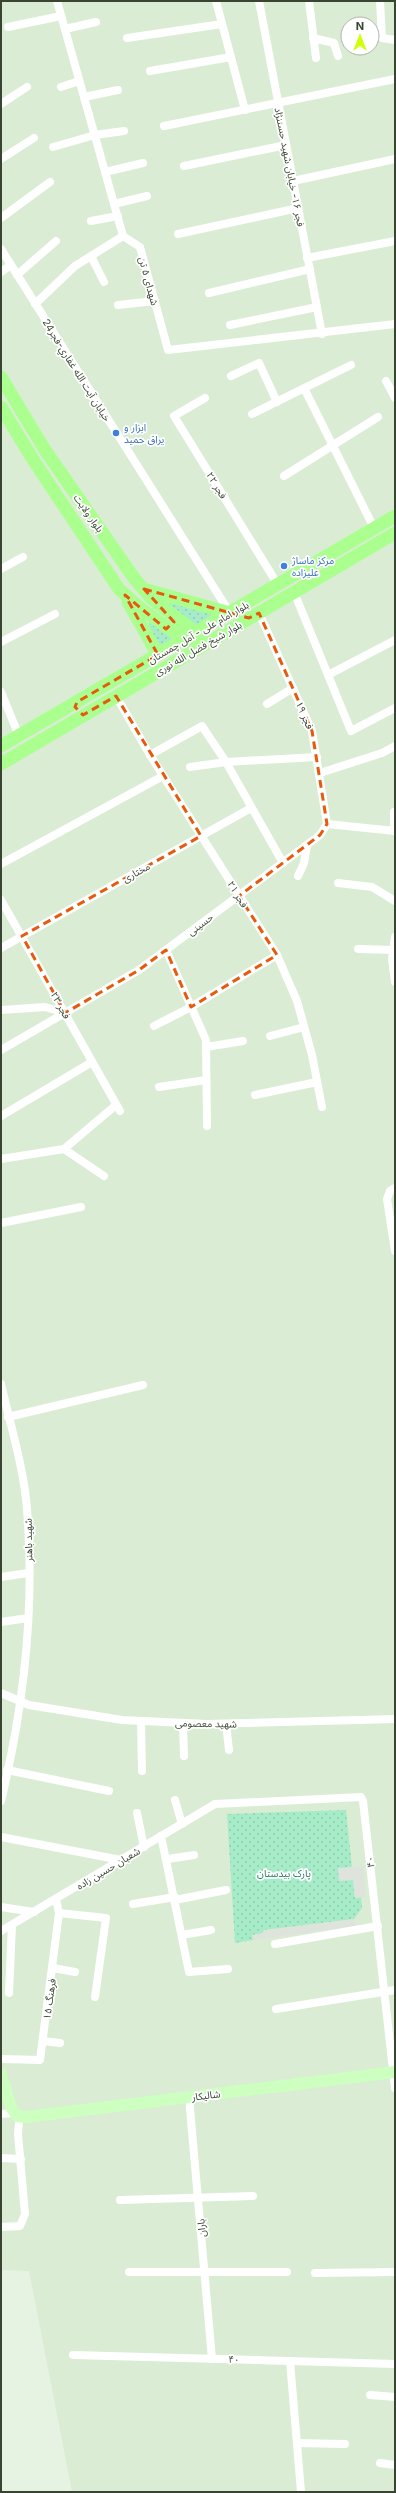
<svg xmlns="http://www.w3.org/2000/svg" width="396" height="2493" font-family="Inter,'Noto Sans Arabic',sans-serif">
<style>
.residential{fill:#daecd4;fill-rule:evenodd}
.grass{fill:url(#grass-dots)}
.parking{fill:#dee3dc}
.lines{fill:none;stroke-linecap:round;stroke-linejoin:round}
.minor{stroke:#fff;stroke-width:8}
.secondary{stroke:#cdffc0;stroke-width:12}
.primary{stroke:#aaff8f;stroke-width:13}
.marked{fill:none;stroke:#e8590c;stroke-width:3;stroke-dasharray:8 5;stroke-linejoin:round}
.shop-dot{fill:#3f7fe0;stroke:#fff;stroke-width:1.5}
.labels{text-anchor:middle;dominant-baseline:central;stroke-width:3.5;stroke-linejoin:round;paint-order:stroke}
.street-label{font-size:10px;fill:#394532;stroke:#fff}
.shop-label{font-size:10px;fill:#366cbe;stroke:#fff;text-anchor:start}
.park-label{font-size:10px;fill:#217c5d;stroke:#fff}
</style>
<defs>
<pattern id="grass-dots" width="8" height="8" patternUnits="userSpaceOnUse"><rect width="8" height="8" fill="#a6ecc9"/><path d="M2 2h.1M6 6h.1" fill="none" stroke="#90ccad" stroke-width="1.8" stroke-linecap="round"/></pattern>
</defs>
<rect width="100%" height="100%" fill="#e7f3e2"/>
<path class="residential" d="M1 1H395V2492H72L29 2271 1 2270ZM348 24H372V48H348Z"/>
<g class="grass">
<polygon points="169,603 172,603 219,614 196,627 168,605"/>
<polygon points="150,620 176,639 159,649 148,626"/>
<polygon points="346,1810 352,1867 338,1869 353,1880 355,1898 361,1897 362,1908 354,1919 264,1930 264,1933 253,1935 253,1940 235,1943 227,1814"/>
</g>
<g class="parking">
<polygon points="363,1866 366,1897 355,1898 353,1880 339,1881 338,1868"/>
<polygon points="354,1919 355,1926 253,1940 252,1935 263,1933 263,1931"/>
</g>
<g class="lines">
<g class="minor">
<polyline points="57,1 123,236 140,247 168,350 395,324"/>
<polyline points="216,1 245,110"/>
<polyline points="259,1 322,334"/>
<polyline points="309,1 316,58"/>
<polyline points="380,1 382,38 395,40"/>
<polyline points="8,27 61,16"/>
<polyline points="65,29 96,22"/>
<polyline points="127,38 222,24"/>
<polyline points="313,38 334,43 338,56"/>
<polyline points="150,71 231,57"/>
<polyline points="61,87 79,81"/>
<polyline points="84,97 118,90"/>
<polyline points="1,104 27,87"/>
<polyline points="164,126 395,79"/>
<polyline points="53,147 95,135 124,131"/>
<polyline points="1,159 34,138"/>
<polyline points="184,166 286,145"/>
<polyline points="105,172 143,163"/>
<polyline points="293,181 395,159"/>
<polyline points="114,204 147,196"/>
<polyline points="1,218 50,182"/>
<polyline points="91,221 118,216"/>
<polyline points="178,234 298,208"/>
<polyline points="1,249 230,613"/>
<polyline points="91,256 104,282"/>
<polyline points="307,258 395,241"/>
<polyline points="1,272 11,265"/>
<polyline points="17,275 56,241"/>
<polyline points="209,293 310,269"/>
<polyline points="35,304 75,266 123,236"/>
<polyline points="118,305 155,301"/>
<polyline points="230,325 317,307"/>
<polyline points="231,376 259,363 277,402"/>
<polyline points="386,381 395,398"/>
<polyline points="304,388 374,528"/>
<polyline points="205,398 174,416 278,585"/>
<polyline points="252,414 351,365"/>
<polyline points="284,476 378,417"/>
<polyline points="1,569 23,557"/>
<polyline points="294,592 351,731 395,708"/>
<polyline points="259,613 312,731 327,824"/>
<polyline points="1,642 55,614"/>
<polyline points="328,675 395,640"/>
<polyline points="1,692 19,736"/>
<polyline points="116,696 150,755 277,955 297,1001 312,1055 322,1107"/>
<polyline points="267,704 293,688"/>
<polyline points="150,755 202,726 226,762 283,863"/>
<polyline points="190,767 226,762 317,757"/>
<polyline points="320,773 382,753 395,746"/>
<polyline points="327,824 395,831"/>
<polyline points="394,831 394,812"/>
<polyline points="1,864 163,776"/>
<polyline points="298,876 304,863 307,845"/>
<polyline points="338,883 372,887 395,901"/>
<polyline points="1,900 120,1111"/>
<polyline points="395,937 392,959 395,982"/>
<polyline points="1,948 251,808"/>
<polyline points="358,949 394,950"/>
<polyline points="166,950 206,1040 207,1126"/>
<polyline points="1,1010 45,1007 65,1013"/>
<polyline points="154,1026 191,1007 277,955"/>
<polyline points="270,1036 304,1027"/>
<polyline points="206,1047 243,1041"/>
<polyline points="1,1050 139,970 320,835 327,824"/>
<polyline points="159,1087 206,1080"/>
<polyline points="255,1095 317,1082"/>
<polyline points="1,1116 92,1062"/>
<polyline points="64,1149 104,1176"/>
<polyline points="1,1159 64,1149 116,1105"/>
<polyline points="395,1188 390,1191 387,1199 395,1251"/>
<polyline points="1,1223 81,1207"/>
<path d="M1 1384C10 1423 24 1469 27 1509 35 1606 24 1706 1 1801"/>
<polyline points="8,1417 143,1385"/>
<polyline points="1,1577 28,1573"/>
<polyline points="1,1622 28,1618"/>
<polyline points="1,1693 29,1705 122,1720 207,1724 395,1719"/>
<polyline points="141,1721 142,1771"/>
<polyline points="183,1723 184,1756"/>
<polyline points="226,1724 229,1750"/>
<polyline points="7,1770 109,1791"/>
<polyline points="175,1800 182,1824"/>
<polyline points="137,1813 144,1847"/>
<polyline points="161,1836 189,1972 228,1969"/>
<polyline points="1,1837 121,1860"/>
<polyline points="168,1859 194,1855"/>
<polyline points="175,1900 226,1890"/>
<polyline points="133,1904 175,1897"/>
<polyline points="1,1907 34,1912"/>
<polyline points="59,1913 106,1918 95,1997"/>
<polyline points="1,1931 215,1804 361,1797 363,1801 395,2088"/>
<polyline points="182,1935 211,1930"/>
<polyline points="275,1944 378,1926"/>
<polyline points="53,1968 75,1972"/>
<polyline points="9,1993 12,1925"/>
<polyline points="276,2009 395,1990"/>
<polyline points="43,2041 60,2043"/>
<polyline points="1,2059 40,2060 59,1913 56,1899"/>
<polyline points="189,2097 212,2359"/>
<polyline points="1,2114 14,2113"/>
<polyline points="1,2158 21,2159"/>
<polyline points="120,2200 253,2196"/>
<polyline points="1,2227 20,2226 25,2214 18,2134 19,2123"/>
<polyline points="129,2272 287,2272"/>
<polyline points="315,2273 395,2272"/>
<polyline points="73,2355 395,2364"/>
<polyline points="290,2361 301,2492"/>
<polyline points="370,2395 395,2397"/>
<polyline points="297,2443 345,2444"/>
<polyline points="380,2463 395,2465"/>
</g>
<polyline class="secondary" points="1,2074 11,2107 17,2116 26,2117 395,2072"/>
<g class="primary">
<polyline points="1,377 45,450 134,578 151,598 196,633 200,640"/>
<polyline points="1,407 32,458 119,589 140,608 185,640 189,646"/>
<polyline points="147,590 230,613"/>
<polyline points="128,602 158,655"/>
<polyline points="1,746 395,516"/>
<polyline points="1,764 395,533"/>
</g>
</g>
<path class="marked" d="M144 589 249 618 259 613 312 731 327 824 320 835 239 896 277 955 191 1007 166 950 139 970 65 1013 22 936 201 836 116 696 83 715 75 707 77 702 158 655 125 595 166 629 174 622Z"/>
<g class="shop-dot">
<circle cx="116" cy="433" r="4"/>
<circle cx="284" cy="566" r="4"/>
</g>
<g class="labels">
<g class="street-label">
<text transform="translate(290 167) rotate(79)">فجر ۱۶- خیابان شهید حسننژاد</text>
<text transform="translate(149 281) rotate(75)">شهدای ۵ تن</text>
<text transform="translate(77 370) rotate(58)">خيابان آيت الله غفاري-فجر24</text>
<text transform="translate(217 485) rotate(58)">فجر ۲۲</text>
<text transform="translate(89 513) rotate(55)">بلوار ولایت</text>
<text transform="translate(198 632) rotate(-30)">بلوار امام علی - آمل چمستان</text>
<text transform="translate(198 648) rotate(-30)">بلوار شیخ فضل الله نوری</text>
<text transform="translate(305 715) rotate(66)">فجر ۱۹</text>
<text transform="translate(136 872) rotate(-29)">مختاری</text>
<text transform="translate(238 894) rotate(58)">فجر ۲۱</text>
<text transform="translate(200 924) rotate(-37)">حسینی</text>
<text transform="translate(61 1005) rotate(61)">فجر ۲۳</text>
<text transform="translate(28 1540) rotate(-91)">شهید باهنر</text>
<text transform="translate(206 1723) rotate(1)">شهید معصومی</text>
<text transform="translate(370 1862) rotate(-96)">۴۰</text>
<text transform="translate(108 1868) rotate(-31)">شعبان حسین زاده</text>
<text transform="translate(49 1999) rotate(-82)">فرهنگ ۱۵</text>
<text transform="translate(206 2095) rotate(-7)">شالیکار</text>
<text transform="translate(201 2228) rotate(-95)">باران</text>
<text transform="translate(234 2359) rotate(2)">۴۰</text>
</g>
<g class="shop-label">
<text x="124" y="427">ابزار و<tspan x="124" dy="12">یراق حمید</tspan></text>
<text x="292" y="560">مرکز ماساژ<tspan x="292" dy="12">علیزاده</tspan></text>
</g>
<g class="park-label">
<text x="284" y="1873">پارک بیدستان</text>
</g>
</g>
<rect width="396" height="2493" fill="none" stroke="#394532" stroke-width="4"/>
<g transform="translate(360 36)"><circle r="19" fill="#ffffff" stroke="#b0b5ad"/>
<path d="M0-3L7 15L0 10L-7 15Z" fill="#d0ff0d"/>
<text y="-6" font-size="11" font-weight="bold" text-anchor="middle" fill="#394532">N</text>
</g>
</svg>
